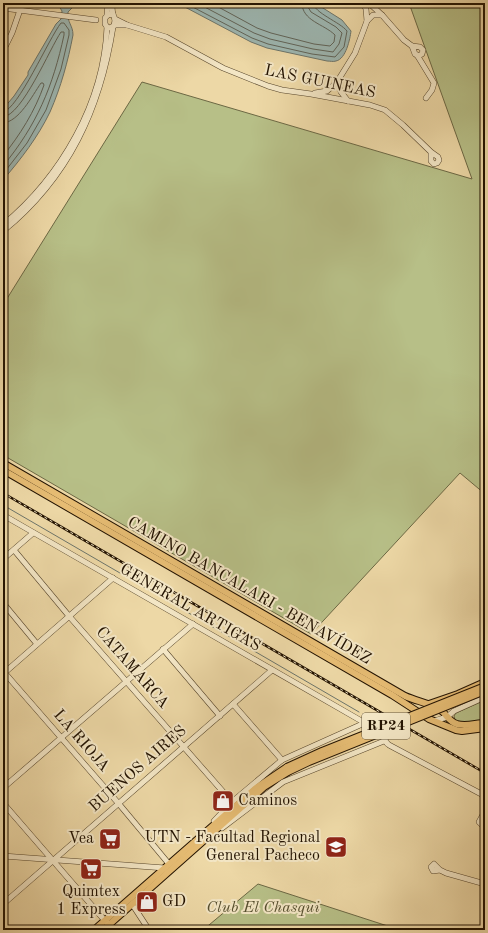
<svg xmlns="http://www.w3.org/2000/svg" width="488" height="933" font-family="'Old Standard TT',serif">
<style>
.green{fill:#b7bf87;stroke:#6c6844}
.water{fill:#9db7b2;stroke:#6c756b}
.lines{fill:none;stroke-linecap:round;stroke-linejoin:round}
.shore{stroke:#606459;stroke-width:1}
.stream{stroke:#6c756b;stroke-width:1}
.minor-casing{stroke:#55442a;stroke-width:6}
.major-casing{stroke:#221200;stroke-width:8}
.minor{stroke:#f3e6c5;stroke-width:5}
.major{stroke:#e6bc73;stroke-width:6}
.rail-casing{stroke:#221200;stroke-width:2.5}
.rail{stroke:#f3e6c5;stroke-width:1;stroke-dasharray:3;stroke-linecap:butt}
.major-bridge-casing{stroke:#221200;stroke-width:8;stroke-linecap:butt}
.major-bridge{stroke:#e6bc73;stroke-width:6}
.labels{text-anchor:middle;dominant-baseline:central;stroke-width:4;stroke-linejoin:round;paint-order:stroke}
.shield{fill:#f3e6c5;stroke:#61523b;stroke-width:1}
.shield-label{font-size:15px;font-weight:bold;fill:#221200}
.street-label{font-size:16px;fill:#221200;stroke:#f3e6c5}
.poi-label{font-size:16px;fill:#221200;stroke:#f3e6c5;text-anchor:start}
.park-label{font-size:16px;font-style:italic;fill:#564f2f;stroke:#f3e6c5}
</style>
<rect width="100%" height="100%" fill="#edd8a6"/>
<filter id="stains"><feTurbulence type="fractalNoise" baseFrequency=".005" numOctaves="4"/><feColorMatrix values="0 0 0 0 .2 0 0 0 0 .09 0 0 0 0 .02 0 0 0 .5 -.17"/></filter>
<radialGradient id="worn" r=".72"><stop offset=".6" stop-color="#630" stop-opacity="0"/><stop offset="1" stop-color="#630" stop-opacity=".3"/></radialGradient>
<g class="green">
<polygon points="409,3 485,3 485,494 460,473 311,634 3,455 3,305 142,82 472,179"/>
<polygon points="485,700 485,721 460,722 455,720 454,716 456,713"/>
<polygon points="258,884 400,930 203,930"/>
</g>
<g class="water">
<path d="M57 3H75L73 7 68 12C67 23 73 25 73 35 68 61 61 87 50 112 38 137 21 159 3 180V109L14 96 28 75V72L56 24 61 19 62 11Z"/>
<path d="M171 3H315L342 20 351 31C350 39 346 59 336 61 333 62 330 61 327 61L267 48 251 42 183 6Z"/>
</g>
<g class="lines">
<g class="shore">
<path d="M185 3 252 38 268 44 312 54 335 57 344 47 347 31C340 22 314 13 313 3"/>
<polyline points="197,3 254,33 270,39 313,49 333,52 339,44 342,33 336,27 311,12 308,7 308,3"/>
<path d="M211 3 257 28 271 33 314 44 330 46 334 42 335 35C324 24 302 21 302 3"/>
<path d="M3 112C18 110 49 38 61 23H64L69 30V35L61 69 46 110 27 143 3 174"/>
<path d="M3 117C22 116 50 48 61 32H64V35C53 86 37 125 3 166"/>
<path d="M3 123C19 122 32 96 41 83H43L44 85C35 111 20 135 3 156"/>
</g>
<polyline class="stream" points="3,505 359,712"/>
<g class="minor-casing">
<g id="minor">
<path d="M112 3C112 6 112 11 113 14 115 19 116 21 113 27L108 28 105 24V18L109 14 113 15"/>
<polyline points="363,3 366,9 367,21 373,15 382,15"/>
<polyline points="369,3 382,15 404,40 412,46"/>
<polyline points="3,8 96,20"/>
<polyline points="107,15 108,3"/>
<polyline points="114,25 127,25 115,19"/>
<polyline points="127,25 166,37 223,68 268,86 282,90 311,94 370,105 385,110 403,125 431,152 438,157 439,160 437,163 434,164 431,161 431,152"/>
<polygon points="412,46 420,47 423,50 422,54 418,56 415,54"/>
<polyline points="3,51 12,33 20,10"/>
<polyline points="417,55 434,83 432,90 426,98"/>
<polyline points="337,82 355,53 367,21"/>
<polyline points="315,93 327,91 337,82 341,92 348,101"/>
<path d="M3 225C61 177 104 103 107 27"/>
<path d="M3 231C69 177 100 109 113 27"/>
<path d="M3 515 365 723C370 725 376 726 380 731 384 736 383 741 389 745L485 796"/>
<polyline points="14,550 69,616 232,802"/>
<polyline points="3,559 33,533"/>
<polyline points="3,603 37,644"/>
<polyline points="163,649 220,716"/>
<polyline points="3,671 119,804 169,864"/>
<polyline points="3,674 113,578"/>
<polyline points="233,704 282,760"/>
<polyline points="434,721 447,717 454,711 485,697"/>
<polyline points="3,788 193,624"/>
<polyline points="3,803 107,923"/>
<polyline points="484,813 479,822 482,825 485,826"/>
<path d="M214 821 232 802 282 760 369 721C379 720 388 725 387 736L384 741 283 782 222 828"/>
<polyline points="3,856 165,868"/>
<polyline points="440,870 433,871 431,867 434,864 440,870 446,873 485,884"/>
<polyline points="3,904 272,670"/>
<polyline points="132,904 149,930"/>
</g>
</g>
<g class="major-casing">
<g id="major">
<path d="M3 463 405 696C418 702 432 703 443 712 448 717 450 722 457 724 466 727 476 723 485 723"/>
<polyline points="3,470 392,695 429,719 456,730 462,731 485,728"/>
<polyline points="427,705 429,704 458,694 485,682"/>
<polyline points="94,930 256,788 287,767"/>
<polyline points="103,930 253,797 264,787 288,772"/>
</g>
</g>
<use href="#minor" class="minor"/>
<use href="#major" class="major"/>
<g class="rail-casing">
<polyline id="rail" points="3,493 485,773"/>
</g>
<use href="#rail" class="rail"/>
<g class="major-bridge-casing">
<g id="major-bridge">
<polyline points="287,767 322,751 485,686"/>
<polyline points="288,772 309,762 485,691"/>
</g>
</g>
<use href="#major-bridge" class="major-bridge"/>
</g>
<defs>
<g id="shop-square" transform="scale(1.15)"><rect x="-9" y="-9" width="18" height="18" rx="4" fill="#8f2418" stroke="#f3e6c5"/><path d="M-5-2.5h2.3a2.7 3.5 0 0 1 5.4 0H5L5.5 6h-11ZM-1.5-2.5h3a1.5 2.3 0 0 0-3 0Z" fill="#fff"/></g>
<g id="supermarket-square" transform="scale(1.15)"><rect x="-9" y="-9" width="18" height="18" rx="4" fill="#8f2418" stroke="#f3e6c5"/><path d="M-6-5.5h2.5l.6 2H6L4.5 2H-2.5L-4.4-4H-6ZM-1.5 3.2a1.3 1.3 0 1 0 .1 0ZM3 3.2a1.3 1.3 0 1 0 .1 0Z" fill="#fff"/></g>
<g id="university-square" transform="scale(1.15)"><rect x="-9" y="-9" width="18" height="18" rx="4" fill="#8f2418" stroke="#f3e6c5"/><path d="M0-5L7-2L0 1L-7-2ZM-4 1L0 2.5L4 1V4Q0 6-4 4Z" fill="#fff"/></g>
</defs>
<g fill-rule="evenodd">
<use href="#shop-square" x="223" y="801"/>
<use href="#supermarket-square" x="110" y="839"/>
<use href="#university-square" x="336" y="847"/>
<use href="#supermarket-square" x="91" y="869"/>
<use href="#shop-square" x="147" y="902"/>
</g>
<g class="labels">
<rect class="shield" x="362" y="713" width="48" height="26" rx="3"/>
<g class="shield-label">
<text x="386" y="726">RP24</text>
</g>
<g class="street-label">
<text transform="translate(320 82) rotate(12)">LAS GUINEAS</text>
<text transform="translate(249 591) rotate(30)">CAMINO BANCALARI - BENAVÍDEZ</text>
<text transform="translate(190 608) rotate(30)">GENERAL ARTIGAS</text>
<text transform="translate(132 668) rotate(49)">CATAMARCA</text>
<text transform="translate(81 741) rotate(49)">LA RIOJA</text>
<text transform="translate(138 769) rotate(-41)">BUENOS AIRES</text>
</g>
<g class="poi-label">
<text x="238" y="801">Caminos</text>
<text x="320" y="838" text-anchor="end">UTN - Facultad Regional<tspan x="320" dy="18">General Pacheco</tspan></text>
<text x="94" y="839" text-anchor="end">Vea</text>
<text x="91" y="892" text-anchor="middle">Quimtex<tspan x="91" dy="18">1 Express</tspan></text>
<text x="162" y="902">GD</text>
</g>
<g class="park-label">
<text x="263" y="908">Club El Chasqui</text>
</g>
</g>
<rect width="488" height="933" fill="none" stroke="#edd8a6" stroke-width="16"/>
<rect x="4" y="4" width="480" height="925" fill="none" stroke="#221200" stroke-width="2"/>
<rect x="8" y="8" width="472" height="917" fill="none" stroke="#221200"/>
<rect width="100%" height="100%" filter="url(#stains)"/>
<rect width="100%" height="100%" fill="url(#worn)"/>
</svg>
